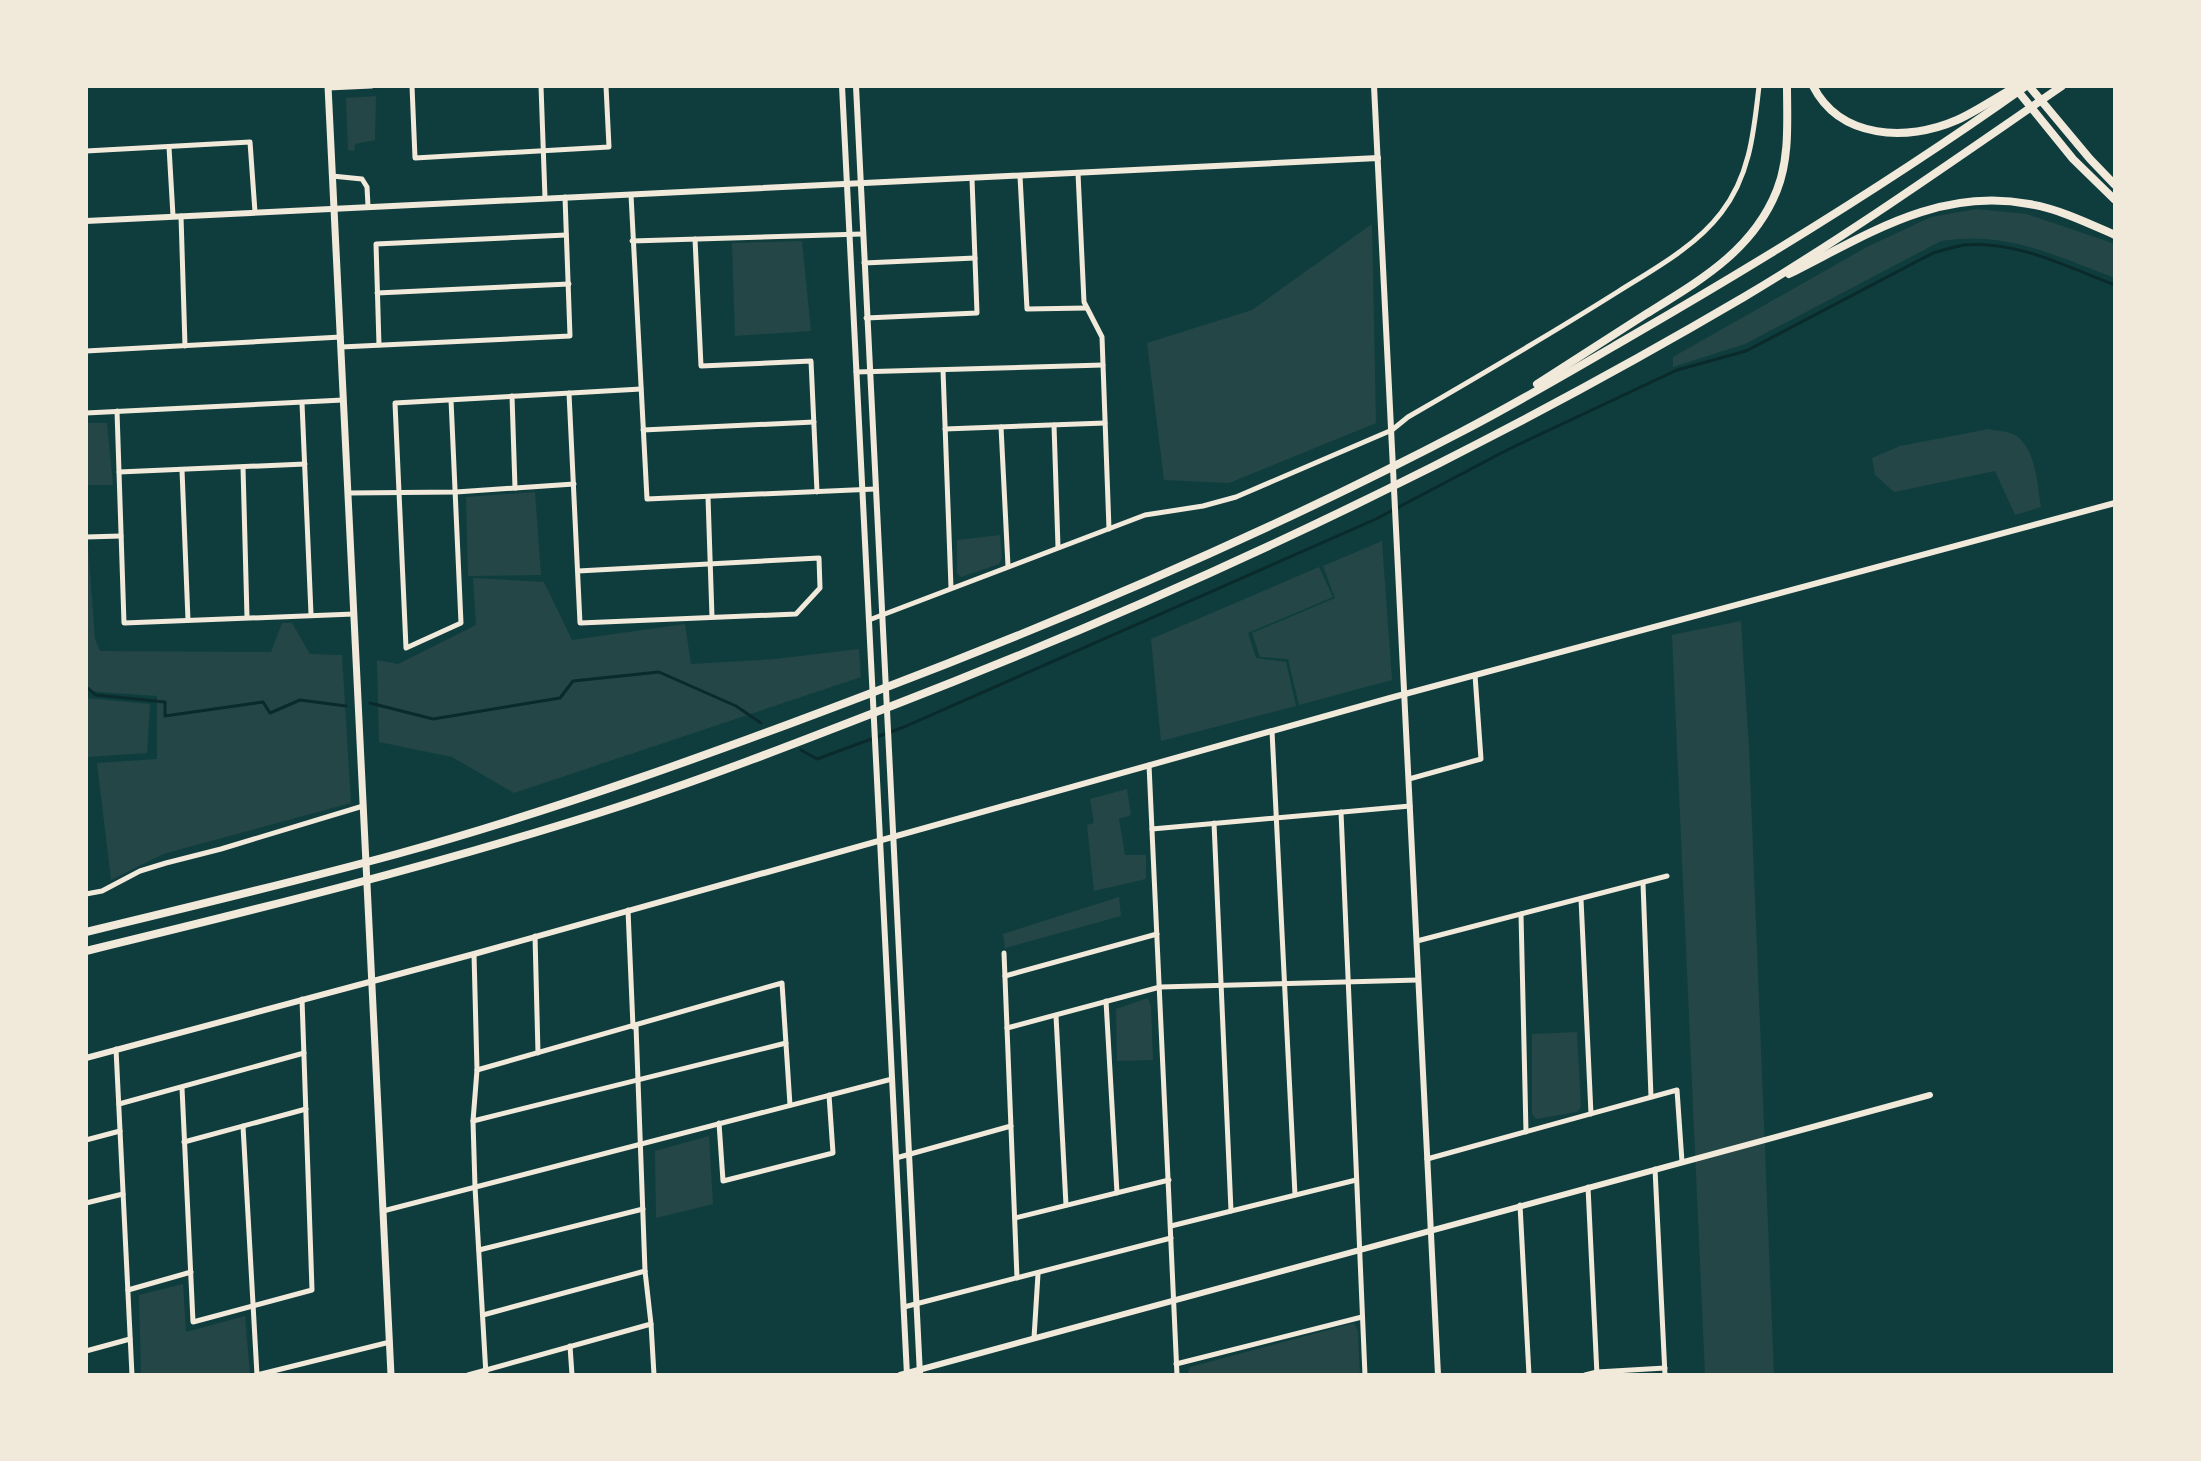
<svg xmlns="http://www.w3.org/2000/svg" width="2201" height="1461" font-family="Quicksand,sans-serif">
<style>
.green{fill:#244646}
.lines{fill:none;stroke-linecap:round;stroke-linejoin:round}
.stream{stroke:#0a2a2b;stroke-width:3}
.minor{stroke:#f1e9da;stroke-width:5}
.tertiary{stroke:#f1e9da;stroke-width:6}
.secondary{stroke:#f1e9da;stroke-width:7}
.motorway{stroke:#f1e9da;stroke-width:8}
</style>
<rect width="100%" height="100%" fill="#0f3d3e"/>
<g class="green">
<polygon points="376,96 375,140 355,144 354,151 348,150 346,98"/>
<path d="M1977 209 2027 214 2115 244V278C2056 256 2005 230 1941 241L1745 344 1673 367V357L1867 247 1931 217Z"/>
<polygon points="1372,224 1376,423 1229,483 1164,480 1147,343 1252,310"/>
<polygon points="802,241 811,331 735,336 732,243"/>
<polygon points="86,423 107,423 113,485 86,485"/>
<path d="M1989 429C1997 431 2008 431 2015 435 2036 448 2037 484 2041 507L2015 515 1995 471 1894 492 1875 475 1872 458 1900 446Z"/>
<polygon points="535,492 541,575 468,576 466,497"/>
<polygon points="1000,535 1002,558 999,564 961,577 957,573 957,540"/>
<polygon points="1382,541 1392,680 1299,705 1288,659 1260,657 1252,633 1335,598 1323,566"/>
<polygon points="86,545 88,545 95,639 100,651 271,652 282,623 292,623 310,654 342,655 351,803 163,854 111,880 97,763 157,759 157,696 86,691"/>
<polygon points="1319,567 1333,597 1248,633 1256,658 1286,662 1296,706 1161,741 1151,639"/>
<polygon points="473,578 544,582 572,640 685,624 691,664 775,659 859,649 861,677 514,793 452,757 379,742 377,660 398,664 476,625"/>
<polygon points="1741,621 1749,749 1774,1375 1705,1375 1672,635"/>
<polygon points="86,698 150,704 147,753 86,757"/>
<polygon points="1127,789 1131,815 1119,819 1125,855 1146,855 1146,879 1094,891 1087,825 1094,823 1090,799"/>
<polygon points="1119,897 1121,916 1005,948 1003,934"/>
<polygon points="1148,998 1151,1007 1153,1060 1117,1061 1116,1009"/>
<polygon points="1577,1032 1581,1107 1577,1112 1536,1119 1532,1114 1532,1034"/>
<polygon points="709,1136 713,1204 656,1218 655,1151"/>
<polygon points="183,1284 186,1332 245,1316 250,1375 141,1375 139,1295"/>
<polygon points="1354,1323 1358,1331 1360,1375 1187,1375 1190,1367"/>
</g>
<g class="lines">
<g class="stream">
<polyline points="86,687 96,695 165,702 165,716 263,702 270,713 300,700 346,706"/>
<polyline points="370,703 433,719 560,698 573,681 659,672 736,706 761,723"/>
<path d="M801 750 817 759 904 727 1376 519 1509 449 1677 370 1746 351 1933 253C1943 250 1954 247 1964 245 2016 240 2067 267 2115 285"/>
</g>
<g class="minor">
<polyline points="412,86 415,158 609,147 606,86"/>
<polyline points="541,86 545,198"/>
<polyline points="328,88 371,86"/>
<polyline points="169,147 173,216"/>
<polyline points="86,151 250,142 255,212"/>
<polyline points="1078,173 1084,302 1102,337 1109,529"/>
<polyline points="332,176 362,179 367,187 368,206"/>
<polyline points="1020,176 1027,309 1087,308"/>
<polyline points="631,195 647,499 875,489"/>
<polyline points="181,216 185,346"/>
<polyline points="695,239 701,366 811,361 817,492"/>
<polyline points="632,241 862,234"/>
<polyline points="864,263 975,258"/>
<polyline points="377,293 569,284"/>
<polyline points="866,318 977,313 972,179"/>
<polyline points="379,345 376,244 566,235"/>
<polyline points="341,347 570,336 565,197"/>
<polyline points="86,351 341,337"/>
<polyline points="943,370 951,588"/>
<polyline points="856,372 1103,365"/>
<polyline points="569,393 580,623 796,614 820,588 819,558 578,571"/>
<polyline points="512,396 515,488"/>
<path d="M451 400 461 623 406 648 395 403C477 398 559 394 641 389"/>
<polyline points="302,403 311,614"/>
<polyline points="117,411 124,623 354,614"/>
<polyline points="86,413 343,400"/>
<polyline points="1054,425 1058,547"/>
<polyline points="1001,427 1008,566"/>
<polyline points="945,429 1105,423"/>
<polyline points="643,430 814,422"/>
<polyline points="243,467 247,617"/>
<polyline points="182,470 188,620"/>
<polyline points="119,472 305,464"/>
<polyline points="349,493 456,492 574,484"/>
<polyline points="708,497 712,617"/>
<polyline points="86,537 121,536"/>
<path d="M869 620 1145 515 1203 506 1236 497 1392 430 1408 417C1479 376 1549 335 1619 291 1654 269 1695 247 1721 213 1750 176 1754 131 1759 86"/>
<polyline points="1272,731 1295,1195"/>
<polyline points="1149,765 1177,1375"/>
<polyline points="1409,779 1481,759 1475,675"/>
<polyline points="1341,812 1365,1375"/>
<polyline points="1214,823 1231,1211"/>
<polyline points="1152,829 1410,806"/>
<polyline points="1643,883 1651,1097"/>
<polyline points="86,894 102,891 140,871 166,863 221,849 363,806"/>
<polyline points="1581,899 1591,1114"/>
<polyline points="628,910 633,1027"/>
<polyline points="1521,914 1526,1132"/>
<polyline points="535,936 538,1053"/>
<polyline points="1417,941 1667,876"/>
<polyline points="1004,953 1017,1278"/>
<polyline points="474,954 477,1070 473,1121 475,1187 486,1375"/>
<polyline points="1005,976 1157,934"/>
<polyline points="1106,1001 1117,1193"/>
<polyline points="1056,1016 1066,1205"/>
<polyline points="1007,1028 1160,987 1418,980"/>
<polyline points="116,1049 132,1375"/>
<polyline points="477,1070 782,983 790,1105"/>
<polyline points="182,1088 193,1322 312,1290 302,999"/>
<polyline points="119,1104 304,1053"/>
<polyline points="473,1121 786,1043"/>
<polyline points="719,1123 723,1181 833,1153 829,1095"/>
<polyline points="243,1126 257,1375 390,1342"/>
<polyline points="86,1140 120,1131"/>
<polyline points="184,1142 306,1109"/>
<polyline points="896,1158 1011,1126"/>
<polyline points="1427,1159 1677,1090 1682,1162"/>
<polyline points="1655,1169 1665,1375"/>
<polyline points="1588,1187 1597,1375"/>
<polyline points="86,1203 123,1194"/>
<polyline points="1520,1205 1529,1375"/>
<polyline points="383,1211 892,1079"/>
<polyline points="1015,1218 1169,1180"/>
<polyline points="1171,1226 1356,1180"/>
<polyline points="479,1250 643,1209"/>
<polyline points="128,1290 191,1272"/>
<polyline points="904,1307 1171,1238"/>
<polyline points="483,1315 645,1271"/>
<polyline points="651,1324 654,1375"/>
<polyline points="1034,1338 1038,1274"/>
<polyline points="570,1346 572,1375"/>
<polyline points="86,1351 130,1339"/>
<polyline points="1176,1364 1362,1317"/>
<polyline points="468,1375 651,1324 645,1271 636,1026"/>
<polyline points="1585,1375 1597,1372 1665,1368"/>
</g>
<g class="tertiary">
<polyline points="842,86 907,1375"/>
<polyline points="856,86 920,1375"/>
<polyline points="1374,86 1438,1375"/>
<polyline points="86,221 1378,158"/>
<polyline points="86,1058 474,954 1390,698 2115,503"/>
<polyline points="900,1375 1930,1095"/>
</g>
<polyline class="secondary" points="328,86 391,1375"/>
<g class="motorway">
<path d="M1813 86C1840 139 1907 142 1957 120 1977 111 1997 97 2017 86"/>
<polyline points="2029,86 2090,159 2115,185"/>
<polyline points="2017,90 2073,159 2115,200"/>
<path d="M1789 274C1867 235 1938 187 2029 204 2059 209 2088 223 2115 235"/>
<path d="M1537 384C1573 361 1610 337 1646 314 1699 281 1753 251 1777 190 1790 157 1787 120 1787 86"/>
<path d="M86 932C190 907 294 882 397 854 559 809 717 752 874 692 1074 616 1271 531 1461 432 1517 403 1573 370 1628 338 1765 259 1898 177 2026 86"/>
<path d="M86 951C259 909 432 866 602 812 699 781 794 744 889 707 1185 593 1470 458 1744 297 1853 232 1957 158 2062 86"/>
</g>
</g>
<rect width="2201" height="1461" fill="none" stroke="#f1e9da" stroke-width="176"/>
</svg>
